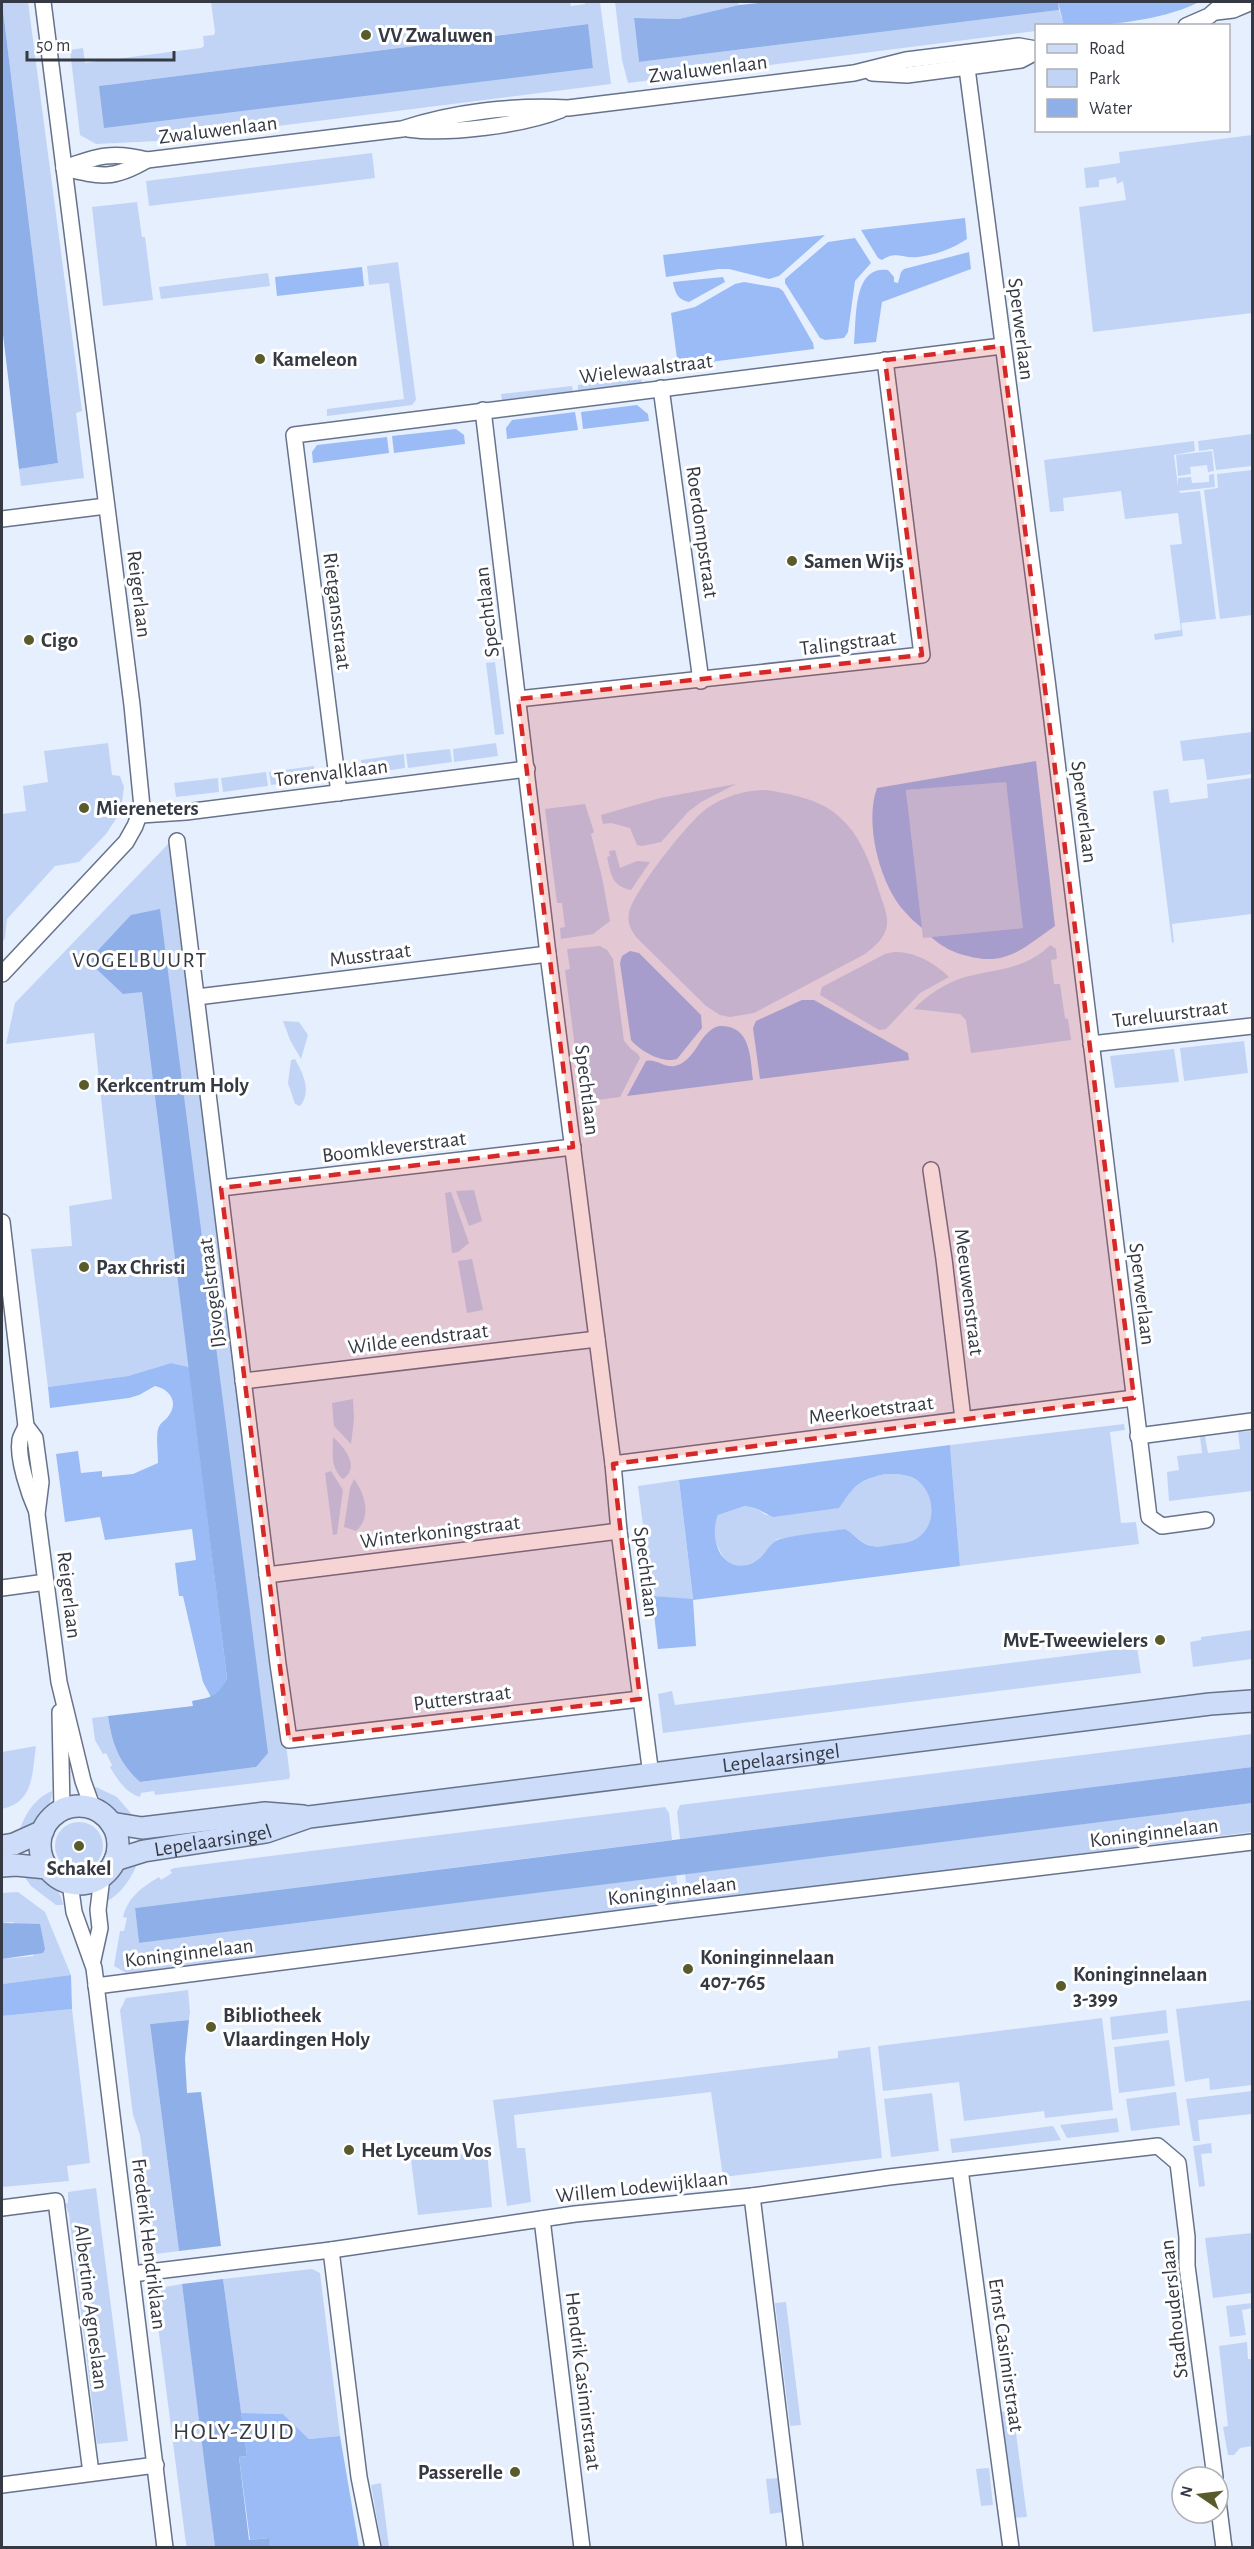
<svg xmlns="http://www.w3.org/2000/svg" width="1254" height="2549" font-family="'Alegreya Sans',sans-serif">
<style>
.green{fill:#c1d4f6;fill-rule:evenodd}
.forest{fill:#9abbf5;fill-rule:evenodd}
.water{fill:#8fafe8}
.lines{fill:none;stroke-linecap:round;stroke-linejoin:round}
.street-casing{stroke:#66738a;stroke-width:18}
.secondary-casing{stroke:#66738a;stroke-width:24}
.street{stroke:#fff;stroke-width:15}
.secondary{stroke:#ccdcf9;stroke-width:21}
.marked{fill:#d62828;fill-opacity:0.2;stroke:#d62828;stroke-width:4.5;stroke-dasharray:12 8;stroke-linejoin:round}
.poi-dot{fill:#595c2a;stroke:#fff;stroke-width:2}
.labels{text-anchor:middle;dominant-baseline:central;stroke-width:6;stroke-linejoin:round;paint-order:stroke}
.poi-label{font-size:21px;font-weight:bold;fill:#343943;stroke:#fff;text-anchor:start}
.street-label{font-size:21px;fill:#343943;stroke:#fff}
.neighbourhood-label{font-size:22px;letter-spacing:1.5px;fill:#343943;stroke:#fff}
.quarter-label{font-size:24px;letter-spacing:1.5px;fill:#343943;stroke:#fff}
</style>
<rect width="100%" height="100%" fill="#e6effe"/>
<g class="green">
<polygon points="2,2 28,2 82,411 76,413 84,478 21,486 19,469 58,463"/>
<path d="M211 2H570L571 6 585 4V2H600L611 84 159 141 96 144 80 135 70 50 83 48 85 63 201 48 204 46 203 36 214 35 215 32ZM587 24 593 68 99 86Z"/>
<polygon points="615,2 738,2 739,5 679,19 634,18 639,62 1059,10 1064,25 1036,26 1036,31 628,83 622,60"/>
<polygon points="1252,135 1252,313 1093,332 1079,207 1126,200 1123,181 1117,184 1116,177 1099,180 1099,187 1086,188 1084,168 1120,163 1119,152"/>
<polygon points="372,153 375,178 149,206 146,181"/>
<polygon points="137,202 142,237 145,237 153,300 103,306 92,207"/>
<polygon points="398,262 416,400 412,405 327,416 327,409 404,399 389,283 369,285 367,266"/>
<polygon points="268,273 270,286 161,299 159,287"/>
<polygon points="641,377 642,383 578,391 578,385"/>
<polygon points="572,386 573,391 502,400 501,394"/>
<polygon points="1252,434 1252,466 1216,470 1213,449 1199,451 1198,441"/>
<polygon points="1194,441 1195,451 1174,455 1178,486 1178,478 1191,477 1192,483 1209,482 1209,475 1214,474 1215,487 1179,491 1180,493 1200,491 1216,619 1181,623 1183,636 1155,640 1154,634 1181,630 1170,545 1182,544 1178,513 1125,519 1121,491 1063,498 1064,511 1050,512 1044,460"/>
<polygon points="1212,451 1214,471 1208,472 1207,465 1190,467 1191,474 1178,476 1176,455"/>
<polygon points="1252,470 1252,615 1220,619 1204,490 1218,488 1217,474"/>
<polygon points="495,662 504,734 495,735 486,663"/>
<polygon points="1252,732 1252,774 1207,780 1204,759 1183,761 1180,741"/>
<polygon points="108,743 112,775 120,776 124,787 122,802 116,819 106,834 79,862 55,866 7,919 5,938 2,943 2,814 26,811 23,786 48,782 44,751"/>
<polygon points="496,743 498,756 454,762 453,749"/>
<polygon points="450,749 452,762 408,768 406,754"/>
<polygon points="404,754 405,768 363,774 361,760"/>
<polygon points="314,766 316,780 271,785 269,772"/>
<polygon points="266,772 268,786 223,792 221,778"/>
<polygon points="218,778 219,792 176,797 174,783"/>
<polygon points="1252,778 1252,914 1172,924 1174,942 1172,943 1153,791 1168,789 1170,803 1208,798 1207,784"/>
<polygon points="1006,781 1024,928 923,938 906,790"/>
<polygon points="736,784 701,802 688,812 661,842 642,846 637,845 630,828 611,823 603,824 601,815 660,798"/>
<path d="M767 790C790 794 818 799 836 814 861 834 871 865 880 894 883 904 888 914 887 925 885 938 875 946 865 954L754 1013 730 1017 720 1015 706 1006 637 938C631 931 627 922 629 913 633 892 688 822 706 809 725 796 744 790 767 790Z"/>
<polygon points="585,804 594,832 591,834 602,877 610,921 593,934 561,939 560,928 565,927 562,903 557,903 545,809"/>
<path d="M172 840 290 1776 289 1779 155 1795 154 1791 141 1793 140 1797C126 1793 117 1779 110 1767L112 1765 106 1753 103 1754 95 1740 92 1718 108 1716C112 1744 119 1763 140 1782L256 1767 142 992 189 1367 171 1363 128 1376 48 1387 31 1249 72 1246 69 1206 112 1199 94 1033 6 1044 15 1003Z"/>
<path d="M615 850 620 868 637 861 650 862 631 890C612 886 611 875 607 857L610 856 609 851Z"/>
<path d="M1050 945 1056 949 1057 959 1051 960 1054 984H1060L1065 1018 1068 1019 1071 1040 971 1053 966 1020 960 1014 914 1009C927 995 947 982 965 977 996 969 1027 969 1050 945Z"/>
<polygon points="600,946 607,950 613,959 624,1041 631,1049 638,1054 640,1058 620,1097 582,1102 565,970 570,969 567,949"/>
<path d="M894 952C914 951 935 963 949 977L920 993 886 1029 879 1030 820 995 822 987 885 954Z"/>
<polygon points="283,1021 299,1022 308,1035 301,1059 290,1040"/>
<polygon points="1244,1041 1248,1073 1184,1081 1180,1048"/>
<polygon points="1174,1049 1179,1082 1115,1088 1110,1056"/>
<path d="M295 1059C303 1074 312 1091 300 1106L295 1104 288 1083 291 1060Z"/>
<polygon points="474,1190 482,1221 469,1226 456,1191"/>
<polygon points="451,1192 469,1243 458,1252 452,1253 445,1193"/>
<polygon points="472,1259 483,1310 467,1313 458,1261"/>
<polygon points="353,1399 354,1419 351,1444 334,1426 332,1403"/>
<polygon points="1124,1424 1125,1430 1110,1432 1121,1523 1136,1522 1139,1544 960,1566 950,1445"/>
<polygon points="1251,1431 1252,1491 1169,1501 1167,1472 1179,1470 1177,1456 1202,1453 1200,1437 1205,1436 1208,1453 1240,1449 1238,1432"/>
<path d="M333 1437C344 1447 361 1467 343 1479 330 1468 333 1452 333 1437Z"/>
<polygon points="331,1471 343,1490 337,1534 333,1535 325,1473"/>
<path d="M886 1474C895 1474 905 1474 914 1478 933 1489 938 1520 921 1535 914 1542 905 1543 895 1544 888 1545 879 1548 872 1546 860 1543 855 1534 845 1529L777 1539 755 1563 739 1567 725 1561C716 1542 709 1537 718 1515L745 1506 755 1508 766 1515 838 1508C855 1486 858 1480 886 1474Z"/>
<path d="M354 1479C365 1494 372 1517 356 1531L344 1527 350 1488Z"/>
<polygon points="679,1480 693,1600 652,1596 638,1486"/>
<polygon points="1252,1630 1252,1659 1193,1667 1190,1642 1201,1640 1201,1637"/>
<polygon points="1137,1647 1141,1673 663,1733 658,1694 672,1691 675,1705"/>
<polygon points="1252,1734 1252,1767 680,1839 677,1812 680,1805"/>
<path d="M36 1746C32 1774 34 1802 2 1809V1752Z"/>
<path d="M96 1787 117 1797 135 1818C115 1818 103 1806 94 1788Z"/>
<path d="M52 1791C52 1810 36 1824 19 1831 26 1813 34 1799 52 1791Z"/>
<polygon points="1252,1803 1252,1832 688,1903 685,1874"/>
<path d="M665 1807 669 1813 672 1840 135 1908 139 1943 676 1875 680 1904 126 1973 114 1966 120 1931H124L127 1918 123 1917C128 1897 142 1887 159 1877L161 1880 172 1873 170 1870 174 1868Z"/>
<circle cx="79" cy="1846" r="24"/>
<path d="M138 1861C132 1878 122 1893 106 1902 109 1881 117 1868 138 1861Z"/>
<path d="M23 1875C42 1876 60 1884 63 1905H56L31 1886Z"/>
<polygon points="18,1892 45,1912 71,1975 2,1984 2,1959 34,1956 13,1922 2,1923 2,1893"/>
<polygon points="188,1990 190,2012 189,2020 150,2024 179,2251 156,2254 144,2171 151,2169 149,2157 143,2158 140,2135 133,2115 120,2010 126,1998"/>
<polygon points="1252,2000 1252,2085 1210,2090 1209,2078 1185,2082 1176,2009"/>
<polygon points="72,2009 90,2163 67,2166 69,2181 2,2187 2,2016"/>
<polygon points="1166,2010 1168,2033 1112,2040 1110,2017"/>
<polygon points="1102,2018 1113,2110 1045,2118 1044,2111 964,2121 959,2082 883,2091 878,2046"/>
<polygon points="1169,2040 1175,2086 1119,2093 1114,2047"/>
<polygon points="870,2047 882,2158 723,2177 711,2092 514,2115 517,2148 525,2148 531,2202 507,2206 493,2100 838,2058 838,2051"/>
<polygon points="1252,2091 1252,2114 1198,2120 1200,2141 1193,2141 1186,2099"/>
<polygon points="1176,2092 1180,2125 1131,2131 1126,2099"/>
<polygon points="932,2093 939,2151 891,2157 884,2099"/>
<polygon points="1117,2118 1119,2132 1067,2138 1060,2125"/>
<polygon points="1053,2126 1061,2140 952,2153 950,2139"/>
<polygon points="1211,2143 1212,2153 1201,2154 1205,2186 1199,2187 1193,2146"/>
<polygon points="487,2151 492,2207 418,2215 411,2160"/>
<polygon points="96,2188 128,2441 97,2444 69,2214 65,2204 68,2203 68,2192"/>
<polygon points="1252,2233 1252,2293 1213,2298 1205,2238"/>
<polygon points="312,2269 320,2273 340,2436 309,2439 283,2414 241,2413 223,2279"/>
<polygon points="182,2284 211,2510 215,2547 187,2547 186,2544 154,2295 159,2288"/>
<polygon points="786,2302 801,2425 790,2426 775,2303"/>
<polygon points="1252,2303 1252,2308 1242,2310 1246,2335 1230,2337 1226,2306"/>
<polygon points="1247,2342 1248,2359 1252,2359 1252,2446 1240,2448 1234,2455 1228,2455 1223,2427 1228,2426 1219,2346"/>
<polygon points="1013,2410 1027,2517 1013,2518 1000,2412"/>
<polygon points="989,2468 993,2505 981,2506 976,2469"/>
<polygon points="779,2478 783,2512 770,2514 766,2479"/>
<polygon points="381,2483 389,2547 382,2547 371,2485"/>
</g>
<g class="forest">
<path d="M1058 2H1197V3C1160 21 1105 26 1064 26Z"/>
<path d="M965 218 967 239C952 249 935 255 918 257 903 259 896 250 882 260L878 258 861 230Z"/>
<polygon points="825,235 779,276 769,279 729,269 719,269 666,277 663,255"/>
<polygon points="855,238 871,263 855,281 848,332 844,338 825,340 820,338 785,283 785,279 828,242"/>
<path d="M969 252 971 269 882 302 876 342 854 344C857 319 852 265 888 270L894 277V282L898 283 901 272 904 269Z"/>
<polygon points="362,267 364,286 277,296 275,277"/>
<path d="M723 277 725 282 689 302C678 300 675 293 673 282Z"/>
<polygon points="744,282 779,288 783,291 813,343 814,349 678,366 671,313 695,307 735,284"/>
<polygon points="637,405 648,414 649,421 583,429 581,412"/>
<polygon points="575,412 578,430 507,439 506,428 512,420"/>
<polygon points="456,429 464,435 465,444 394,453 392,436"/>
<polygon points="387,437 389,453 313,463 312,452 317,445"/>
<path d="M1036 761 1055 926C1025 947 1006 967 968 956 954 953 942 947 931 937L1023 928 1006 782 906 790 922 928C916 923 910 918 905 912 880 885 864 823 877 788Z"/>
<path d="M630 951 639 953 701 1015 702 1028 677 1059C663 1064 640 1051 631 1040L620 963 622 956Z"/>
<polygon points="802,1000 814,1000 908,1053 909,1060 760,1079 753,1028 756,1021"/>
<path d="M719 1026C751 1025 750 1056 753 1080L627 1096 646 1061C657 1058 665 1070 678 1065 697 1058 699 1032 719 1026Z"/>
<path d="M171 1363 189 1367 227 1678 220 1692 211 1697 203 1682 183 1596H179L175 1563 196 1560 192 1529 105 1540 100 1517 65 1522 56 1454 78 1451 81 1473 102 1471V1477L133 1474 158 1463C158 1452 156 1439 158 1429 160 1423 164 1421 167 1418 180 1403 170 1389 155 1386L139 1395 129 1398 50 1408 48 1387 128 1376Z"/>
<path d="M950 1445 960 1566 693 1600 696 1646 658 1649 652 1596 693 1599 679 1480ZM886 1474C895 1474 905 1474 914 1478 933 1489 938 1520 921 1535 914 1542 905 1543 895 1544 888 1545 879 1548 872 1546 860 1544 855 1534 845 1529 824 1532 801 1534 780 1539 769 1542 764 1558 753 1563 722 1576 708 1539 718 1515L745 1506 755 1508 773 1517 839 1508C855 1485 858 1480 886 1474Z"/>
<polygon points="71,1975 72,2009 2,2016 2,1984"/>
<polygon points="241,2413 283,2414 309,2439 340,2436 359,2547 270,2547 268,2538 250,2540 239,2457 247,2456"/>
</g>
<g class="water">
<polygon points="2,2 58,463 19,469 2,326"/>
<polygon points="769,2 1058,2 1059,10 639,62 634,18 679,19 739,5"/>
<polygon points="588,24 593,68 104,128 99,86"/>
<path d="M160 909 268 1753 256 1767 140 1782C119 1763 112 1744 108 1716L193 1706 192 1701C212 1697 218 1697 227 1678L142 992 123 994 88 961 131 915Z"/>
<polygon points="1252,1767 1252,1803 139,1943 135,1908"/>
<polygon points="2,1923 40,1924 45,1949 43,1953 2,1959"/>
<polygon points="189,2020 185,2058 187,2093 201,2092 221,2246 179,2251 150,2024"/>
<polygon points="223,2279 247,2456 239,2457 249,2540 269,2538 270,2547 215,2547 182,2284"/>
</g>
<g class="lines">
<g class="street-casing">
<g id="street">
<polyline points="1216,12 1233,10 1252,2"/>
<polyline points="1186,26 1209,16 1225,2"/>
<polyline points="965,53 1047,680 1149,1517 1162,1526 1206,1520"/>
<polyline points="872,73 907,75 1021,60 1036,52"/>
<path d="M408 129C448 135 523 125 561 110"/>
<path d="M64 168C97 156 113 151 147 160L402 129C454 112 513 105 568 108L854 73 906 60 1019 46 1036 49"/>
<path d="M64 168C101 177 113 180 147 160"/>
<polyline points="661,388 701,681"/>
<polyline points="483,410 548,954 613,1464 619,1531 651,1775"/>
<polyline points="2,519 106,506"/>
<polyline points="518,699 922,655 885,360"/>
<polyline points="339,793 294,435 1002,346"/>
<polyline points="141,815 186,812 527,769"/>
<polyline points="177,841 278,1664 289,1740 640,1699"/>
<polyline points="2,974 126,842 135,826 142,807 132,705 43,2"/>
<polyline points="197,997 548,954"/>
<polyline points="1091,1044 1252,1026"/>
<polyline points="931,1170 944,1259 963,1419"/>
<polyline points="221,1188 573,1147"/>
<polyline points="2,1222 26,1426 35,1438 41,1482 37,1514 59,1682 83,1781 93,1809"/>
<polyline points="243,1381 597,1339"/>
<path d="M26 1426C25 1430 21 1435 20 1440 17 1459 29 1494 37 1512"/>
<polyline points="1138,1436 1252,1421"/>
<polyline points="613,1464 1134,1398"/>
<polyline points="267,1575 619,1531"/>
<polyline points="2,1588 46,1582"/>
<polyline points="60,1712 62,1810"/>
<polyline points="70,1883 74,1912 94,1968 165,2548"/>
<polyline points="93,1960 100,1928 98,1910 102,1877"/>
<polyline points="96,1986 686,1910 1252,1842"/>
<polyline points="960,2169 1011,2548"/>
<polyline points="752,2196 795,2548"/>
<polyline points="2,2208 56,2201 91,2473"/>
<polyline points="542,2219 582,2548"/>
<polyline points="331,2250 359,2477 373,2548"/>
<polyline points="132,2274 331,2250 575,2214 752,2196 889,2177 1158,2146 1178,2163 1187,2237 1187,2266 1215,2477"/>
<polyline points="2,2485 156,2465"/>
<polyline points="1218,2501 1224,2548"/>
</g>
</g>
<g class="secondary-casing">
<g id="secondary">
<circle cx="79" cy="1845" r="39"/>
<polyline points="111,1823 142,1828 265,1813 303,1816"/>
<polyline points="2,1846 14,1844 43,1831"/>
<path id="s1" d="M115 1860 144 1851 266 1832 309 1817 1210 1704 1252 1701"/>
<polyline points="2,1866 16,1865 47,1868"/>
</g>
</g>
<use href="#street" class="street"/>
<use href="#secondary" class="secondary"/>
</g>
<path class="marked" d="M1002 346 1134 1398 613 1464 640 1699 289 1740 221 1188 573 1147 518 699 922 655 885 360Z"/>
<g class="poi-dot">
<circle cx="366" cy="35" r="6"/>
<circle cx="260" cy="359" r="6"/>
<circle cx="792" cy="561" r="6"/>
<circle cx="29" cy="640" r="6"/>
<circle cx="84" cy="808" r="6"/>
<circle cx="84" cy="1085" r="6"/>
<circle cx="84" cy="1267" r="6"/>
<circle cx="1160" cy="1640" r="6"/>
<circle cx="79" cy="1846" r="6"/>
<circle cx="688" cy="1969" r="6"/>
<circle cx="1061" cy="1986" r="6"/>
<circle cx="211" cy="2027" r="6"/>
<circle cx="349" cy="2150" r="6"/>
<circle cx="515" cy="2472" r="6"/>
</g>
<g class="labels">
<g class="poi-label">
<text x="378" y="35">VV Zwaluwen</text>
<text x="272" y="359">Kameleon</text>
<text x="804" y="561">Samen Wijs</text>
<text x="41" y="640">Cigo</text>
<text x="96" y="808">Miereneters</text>
<text x="96" y="1085">Kerkcentrum Holy</text>
<text x="96" y="1267">Pax Christi</text>
<text x="1148" y="1640" text-anchor="end">MvE-Tweewielers</text>
<text x="79" y="1868" text-anchor="middle">Schakel</text>
<text x="700" y="1957">Koninginnelaan<tspan x="700" dy="24">407-765</tspan></text>
<text x="1073" y="1974">Koninginnelaan<tspan x="1073" dy="24">3-399</tspan></text>
<text x="223" y="2015">Bibliotheek<tspan x="223" dy="24">Vlaardingen Holy</tspan></text>
<text x="361" y="2150">Het Lyceum Vos</text>
<text x="503" y="2472" text-anchor="end">Passerelle</text>
</g>
<g class="street-label">
<text transform="translate(708 69) rotate(-7)">Zwaluwenlaan</text>
<text transform="translate(218 130) rotate(-7)">Zwaluwenlaan</text>
<text transform="translate(1021 329) rotate(83)">Sperwerlaan</text>
<text transform="translate(646 369) rotate(-7)">Wielewaalstraat</text>
<text transform="translate(702 532) rotate(82)">Roerdompstraat</text>
<text transform="translate(139 594) rotate(83)">Reigerlaan</text>
<text transform="translate(337 611) rotate(83)">Rietgansstraat</text>
<text transform="translate(487 612) rotate(-97)">Spechtlaan</text>
<text transform="translate(848 643) rotate(-7)">Talingstraat</text>
<text transform="translate(331 773) rotate(-7)">Torenvalklaan</text>
<text transform="translate(1084 812) rotate(83)">Sperwerlaan</text>
<text transform="translate(370 955) rotate(-7)">Musstraat</text>
<text transform="translate(1170 1014) rotate(-7)">Tureluurstraat</text>
<text transform="translate(587 1090) rotate(83)">Spechtlaan</text>
<text transform="translate(394 1147) rotate(-7)">Boomkleverstraat</text>
<text transform="translate(969 1292) rotate(83)">Meeuwenstraat</text>
<text transform="translate(212 1293) rotate(-97)">IJsvogelstraat</text>
<text transform="translate(1142 1294) rotate(83)">Sperwerlaan</text>
<text transform="translate(418 1339) rotate(-7)">Wilde eendstraat</text>
<text transform="translate(871 1410) rotate(-7)">Meerkoetstraat</text>
<text transform="translate(440 1532) rotate(-7)">Winterkoningstraat</text>
<text transform="translate(646 1572) rotate(83)">Spechtlaan</text>
<text transform="translate(69 1595) rotate(83)">Reigerlaan</text>
<text transform="translate(462 1698) rotate(-7)">Putterstraat</text>
<text stroke="none"><textPath href="#s1" startOffset="675">Lepelaarsingel</textPath></text>
<text transform="translate(1154 1833) rotate(-7)">Koninginnelaan</text>
<text stroke="none"><textPath href="#s1" startOffset="100">Lepelaarsingel</textPath></text>
<text transform="translate(672 1891) rotate(-7)">Koninginnelaan</text>
<text transform="translate(189 1953) rotate(-7)">Koninginnelaan</text>
<text transform="translate(642 2187) rotate(-6)">Willem Lodewijklaan</text>
<text transform="translate(149 2244) rotate(83)">Frederik Hendriklaan</text>
<text transform="translate(91 2307) rotate(83)">Albertine Agneslaan</text>
<text transform="translate(1174 2309) rotate(-96)">Stadhouderslaan</text>
<text transform="translate(1006 2355) rotate(82)">Ernst Casimirstraat</text>
<text transform="translate(583 2381) rotate(83)">Hendrik Casimirstraat</text>
</g>
<g class="neighbourhood-label">
<text x="140" y="960">VOGELBUURT</text>
</g>
<g class="quarter-label">
<text x="234" y="2432">HOLY-ZUID</text>
</g>
</g>
<rect width="1254" height="2549" fill="none" stroke="#343943" stroke-width="6"/>
<rect x="1035" y="24" width="195" height="108" fill="#ffffff" stroke="#aeb0b4" stroke-width="1.5"/>
<rect x="1047" y="44" width="30" height="9" fill="#ccdcf9" stroke="#aeb0b4" stroke-width="1.5"/>
<text x="1089" y="54" font-size="18" fill="#343943">Road</text>
<rect x="1047" y="69" width="30" height="18" fill="#c1d4f6" stroke="#aeb0b4" stroke-width="1.5"/>
<text x="1089" y="84" font-size="18" fill="#343943">Park</text>
<rect x="1047" y="99" width="30" height="18" fill="#8fafe8" stroke="#aeb0b4" stroke-width="1.5"/>
<text x="1089" y="114" font-size="18" fill="#343943">Water</text>
<g transform="translate(1200 2495) rotate(284)"><circle r="28" fill="#ffffff" stroke="#aeb0b4" stroke-width="1.5"/>
<path d="M0-4.5L10 22L0 15L-10 22Z" fill="#595c2a"/>
<text y="-9" font-size="16" font-weight="bold" text-anchor="middle" fill="#343943">N</text>
</g>
<path d="M27 51v9h147v-9" fill="none" stroke="#343943" stroke-width="3"/>
<text x="36" y="51" font-size="18" fill="#343943" stroke="#ffffff" stroke-width="4.5" paint-order="stroke">50 m</text>
</svg>
